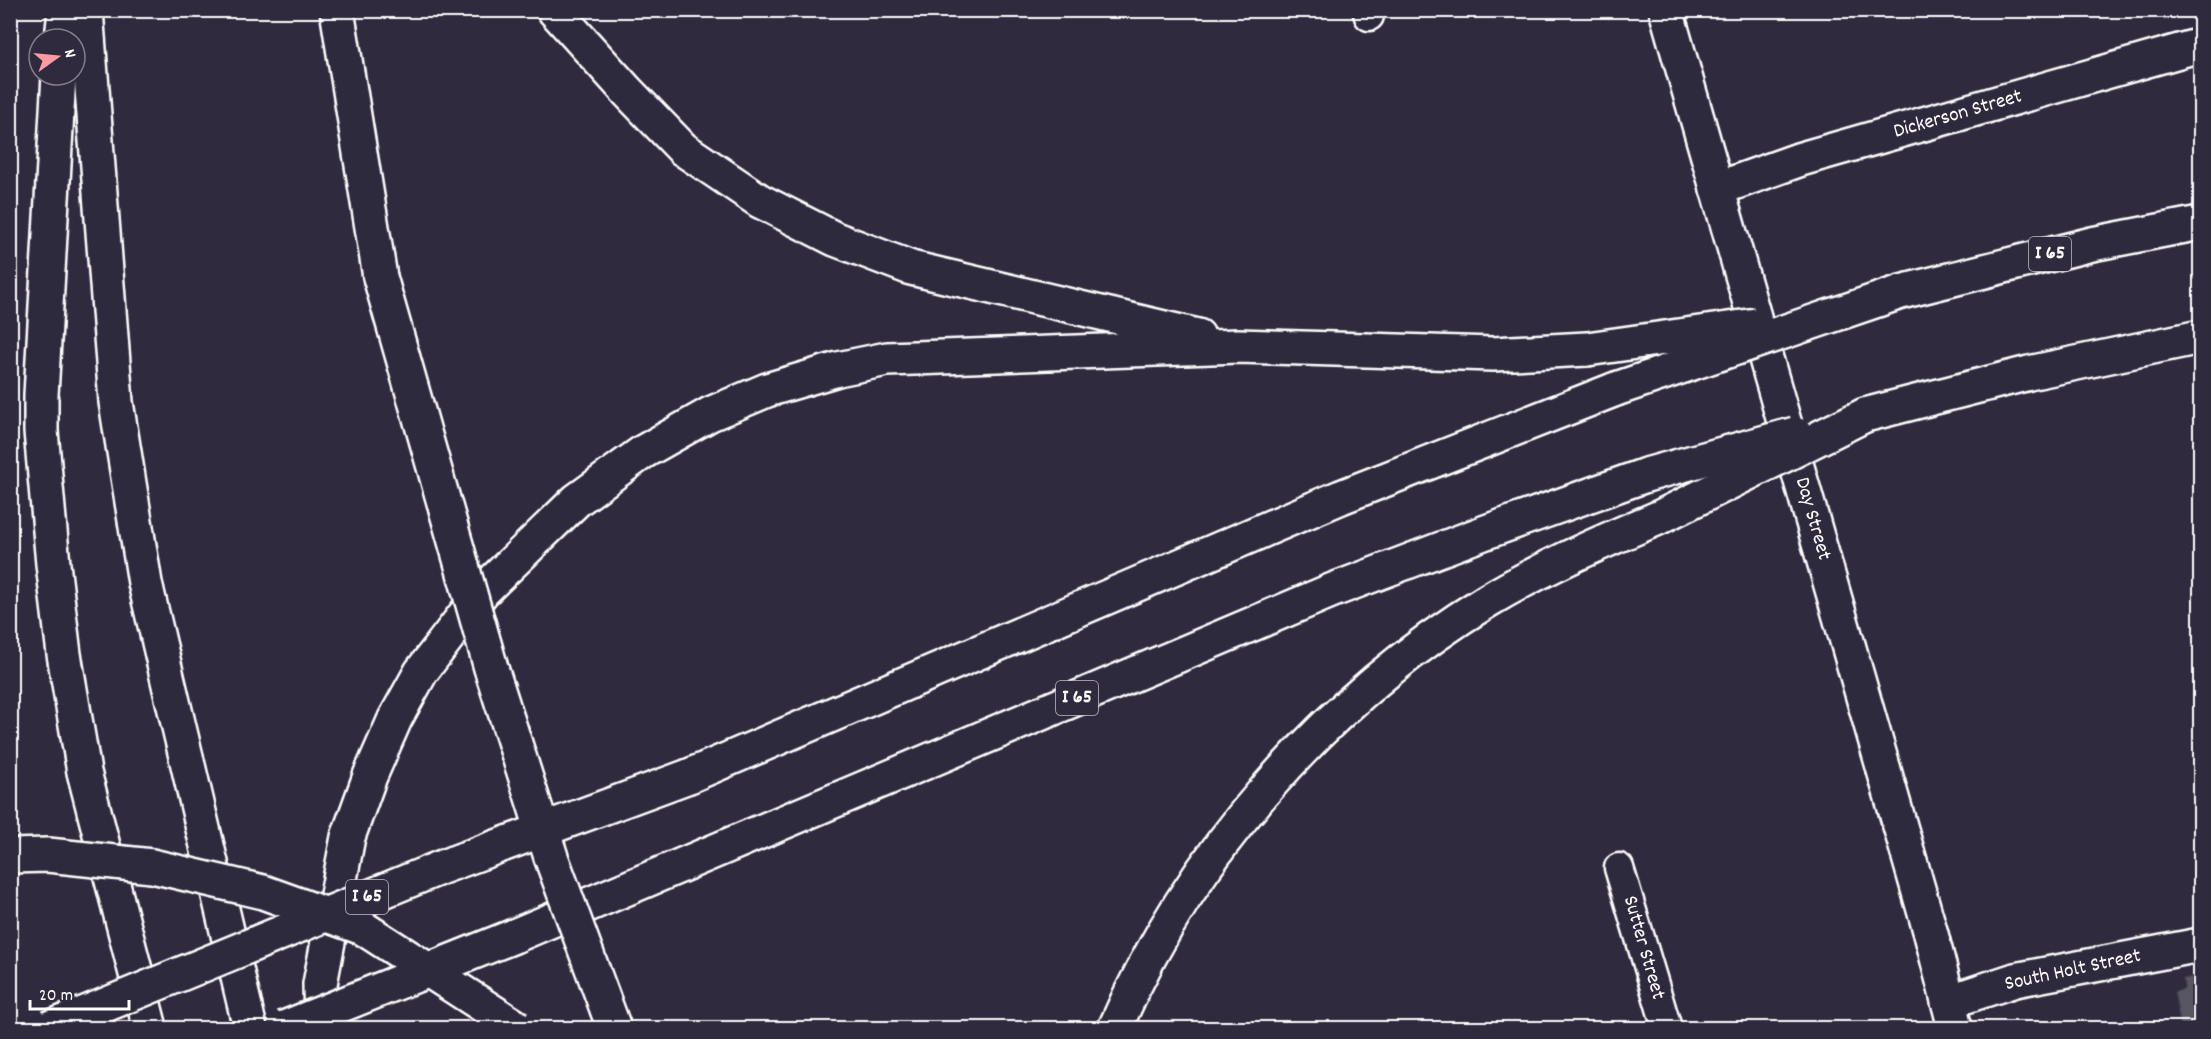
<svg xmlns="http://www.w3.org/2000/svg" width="2211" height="1039" font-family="Dekko,sans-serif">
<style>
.building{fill:#595564;stroke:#3e3c46;stroke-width:1.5}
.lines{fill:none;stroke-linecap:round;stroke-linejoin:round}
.street-casing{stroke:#fff;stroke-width:33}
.secondary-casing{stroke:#fff;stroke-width:38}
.highway-casing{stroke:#fff;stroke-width:38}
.street{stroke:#2f2a3d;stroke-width:28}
.secondary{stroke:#2f2a3d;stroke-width:33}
.highway{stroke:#2f2a3d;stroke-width:33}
.highway-bridge-casing{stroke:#fff;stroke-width:38;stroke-linecap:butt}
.highway-bridge{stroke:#2f2a3d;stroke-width:33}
.labels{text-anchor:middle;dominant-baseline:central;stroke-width:5;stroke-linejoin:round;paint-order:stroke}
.shield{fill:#2f2a3d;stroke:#c1bfc5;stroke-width:1.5}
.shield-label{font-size:20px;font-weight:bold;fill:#fff}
.street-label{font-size:21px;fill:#fff;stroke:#2f2a3d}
</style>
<rect width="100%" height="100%" fill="#2f2a3d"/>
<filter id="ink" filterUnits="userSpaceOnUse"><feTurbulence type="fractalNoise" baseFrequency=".0167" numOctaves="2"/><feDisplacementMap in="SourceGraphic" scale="12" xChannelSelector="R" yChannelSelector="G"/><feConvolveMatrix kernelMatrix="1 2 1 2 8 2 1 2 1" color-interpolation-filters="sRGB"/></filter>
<g filter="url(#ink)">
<polygon class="building" points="2200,975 2200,1029 2181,1029 2174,992 2184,989 2183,979"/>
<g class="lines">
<g class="street-casing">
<g id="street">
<polyline points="1367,10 1369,16"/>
<polyline points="1619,868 1667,1028"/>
</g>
</g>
<g class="secondary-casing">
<g id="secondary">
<polyline points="1666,10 1931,934 1955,1028"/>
<polyline points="1717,189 1801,159 2200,45"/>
<polyline points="1948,1002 2015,980 2200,945"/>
</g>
</g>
<g class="highway-casing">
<g id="highway">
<polyline points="86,10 116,402 145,583 250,1028"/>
<polyline points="337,10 380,277"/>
<polyline points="554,10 627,91 683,149 760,201 835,239 911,268 1198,336"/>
<polyline points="62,39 65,10"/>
<polyline points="59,75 41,395 41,431 53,564 64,654 84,772 150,1028"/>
<polyline points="1901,292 2092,244 2200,223"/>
<polyline points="1865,415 2029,373 2200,337"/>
<polyline points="689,776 1341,497 1616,389"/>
<polyline points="514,936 1333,590 1486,532 1646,475"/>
<polyline points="321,1028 320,984 348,837 370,776 395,719 421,672 483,591 577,500 643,452 710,414 767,390 838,369 887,359 1238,346 1493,354 1587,349"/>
<path d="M1115 1028C1190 854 1325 700 1487 601 1542 568 1599 543 1658 518"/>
</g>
</g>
<use href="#street" class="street"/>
<use href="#secondary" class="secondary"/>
<use href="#highway" class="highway"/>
<g class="highway-bridge-casing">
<g id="highway-bridge">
<polyline points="380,277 491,668 551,857 614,1028"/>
<polyline points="1587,349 1756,325"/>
<polyline points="1616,389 1901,292"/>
<polyline points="1646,475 1795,434"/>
<polyline points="1658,518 1865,415"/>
<polyline points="10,856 48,855 152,866 263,892 363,928 518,1028"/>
<polyline points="49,1028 442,867 689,776"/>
<polyline points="284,1028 514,936"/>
</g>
</g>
<use href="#highway-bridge" class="highway-bridge"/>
</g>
</g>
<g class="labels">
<g class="shield">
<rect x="2029" y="237" width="42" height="34" rx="4.5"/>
<rect x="1056" y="681" width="42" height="34" rx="4.5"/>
<rect x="346" y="880" width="42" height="34" rx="4.5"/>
</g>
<g class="shield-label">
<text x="2050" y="254">I 65</text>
<text x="1077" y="698">I 65</text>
<text x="367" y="897">I 65</text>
</g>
<g class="street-label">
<text transform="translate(1958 115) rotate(-16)">Dickerson Street</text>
<text transform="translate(1812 519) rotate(74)">Day Street</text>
<text transform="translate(1643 948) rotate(74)">Sutter Street</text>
<text transform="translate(2073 971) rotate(-12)">South Holt Street</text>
</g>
</g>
<rect width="2211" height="1039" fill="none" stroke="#2f2a3d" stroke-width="36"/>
<rect x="18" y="18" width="2175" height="1003" fill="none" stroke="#fff" stroke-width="2" filter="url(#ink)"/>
<g transform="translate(57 57) rotate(75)"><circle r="28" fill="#2f2a3d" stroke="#827f8b" stroke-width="1.5"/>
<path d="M0-4.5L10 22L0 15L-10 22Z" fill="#ff9aa2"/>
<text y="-9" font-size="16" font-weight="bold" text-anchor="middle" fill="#ffffff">N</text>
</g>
<path d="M30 1000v9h99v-9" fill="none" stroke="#ffffff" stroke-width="3"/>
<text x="39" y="1000" font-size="18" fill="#ffffff" stroke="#2f2a3d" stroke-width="4.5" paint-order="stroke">20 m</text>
</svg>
